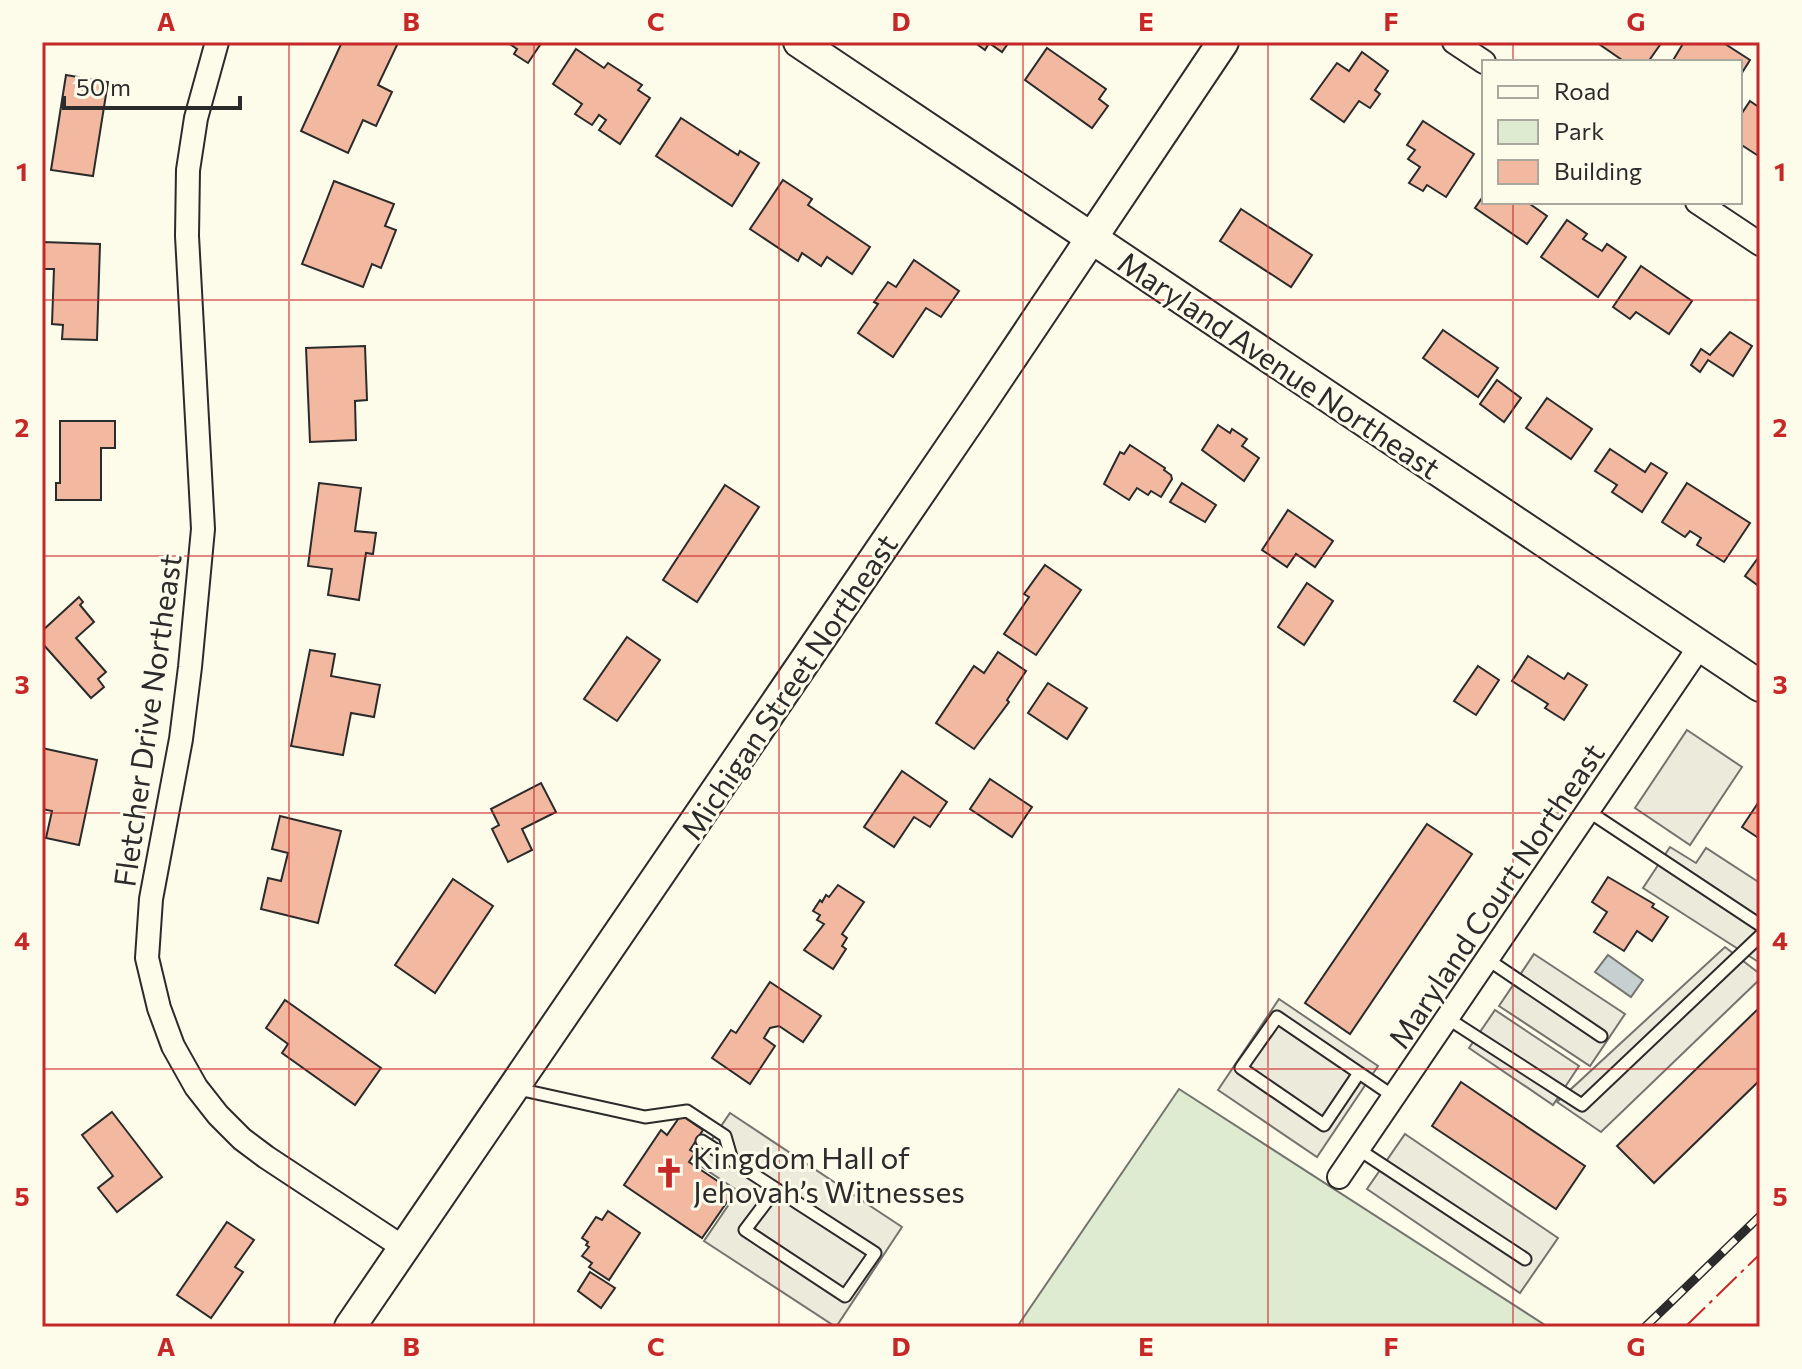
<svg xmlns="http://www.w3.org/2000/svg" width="1802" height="1369" font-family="Commissioner,sans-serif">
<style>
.green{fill:#deebd1;stroke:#74746e;stroke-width:2}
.parking{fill:#eceadb;stroke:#74746e;stroke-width:2}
.water{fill:#c7d0d0;stroke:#74746e;stroke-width:2}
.building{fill:#f2b8a0;stroke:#2b2b2b;stroke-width:2}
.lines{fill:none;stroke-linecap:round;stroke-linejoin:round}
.lane-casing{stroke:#2b2b2b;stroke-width:15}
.street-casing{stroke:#2b2b2b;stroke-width:26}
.secondary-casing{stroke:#2b2b2b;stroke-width:34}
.lane{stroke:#fdfbea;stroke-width:11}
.street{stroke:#fdfbea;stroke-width:22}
.secondary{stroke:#fdfbea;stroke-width:30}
.rail-casing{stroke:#2b2b2b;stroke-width:9}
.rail{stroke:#fdfbea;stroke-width:6;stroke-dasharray:18;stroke-linecap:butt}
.power{stroke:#c62828;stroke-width:2;stroke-dasharray:28 6 4 6;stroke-linecap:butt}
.grid{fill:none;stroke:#c62828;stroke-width:2;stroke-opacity:0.55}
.labels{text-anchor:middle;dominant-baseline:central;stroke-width:6;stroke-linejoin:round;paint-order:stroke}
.street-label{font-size:30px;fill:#2b2b2b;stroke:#fdfbea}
.poi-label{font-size:30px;fill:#2b2b2b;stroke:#fdfbea;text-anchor:start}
.neatline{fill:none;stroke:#c62828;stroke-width:3}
.grid-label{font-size:26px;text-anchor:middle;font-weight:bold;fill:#c62828}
</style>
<rect width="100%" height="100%" fill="#fdfbea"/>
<polygon class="green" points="1179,1089 1548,1327 1017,1327"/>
<g class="parking">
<polygon points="1687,730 1742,767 1690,845 1635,808"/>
<polygon points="1670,847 1696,863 1706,848 1760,883 1760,963 1643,888"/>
<polygon points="1725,947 1760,974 1760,979 1601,1132 1557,1102"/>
<polygon points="1534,954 1625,1014 1590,1066 1499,1006"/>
<polygon points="1279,999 1378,1066 1317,1157 1218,1090"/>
<polygon points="1495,1010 1579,1066 1553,1105 1469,1048"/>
<polygon points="730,1113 902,1227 836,1327 704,1241 738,1191 696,1163"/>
<polygon points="1405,1134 1558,1238 1520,1293 1367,1189"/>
</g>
<polygon class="water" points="1608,955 1643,980 1631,997 1595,972"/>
<g class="building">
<polygon points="342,42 398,43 378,85 392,92 376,126 363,120 348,153 301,131"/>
<polygon points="507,42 542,42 528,63 514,54 517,49"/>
<polygon points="974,42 1009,42 1002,52 989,43 985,50"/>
<polygon points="1596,42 1662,42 1648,62 1625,62"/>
<polygon points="1684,42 1722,42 1750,60 1740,76 1740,62 1672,62"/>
<polygon points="1047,48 1106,89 1099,99 1108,106 1092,128 1025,80"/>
<polygon points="576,49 604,68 608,63 642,85 638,90 650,98 620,144 599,130 606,120 599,115 592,125 575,114 582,104 553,84"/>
<polygon points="1362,52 1388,71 1375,90 1380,94 1370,108 1359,101 1344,122 1311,99 1337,63 1349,71"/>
<polygon points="66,75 108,82 93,176 51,170"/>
<polygon points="1750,101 1760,108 1760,157 1740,144 1740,116"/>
<polygon points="681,118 738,155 740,151 759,163 732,206 656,156"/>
<polygon points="1423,121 1474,154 1446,197 1427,185 1423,191 1409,183 1420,167 1408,159 1415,150 1407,145"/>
<polygon points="783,180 812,199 808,205 870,247 852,274 827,257 821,266 802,253 798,261 750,229"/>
<polygon points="334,181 394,204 385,226 396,230 381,268 372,264 363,287 302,264"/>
<polygon points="1484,195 1484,202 1527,202 1547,216 1527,244 1475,208"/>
<polygon points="1241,209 1312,255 1291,287 1220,241"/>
<polygon points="1567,220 1587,234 1583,239 1602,251 1607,244 1626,257 1598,297 1541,257"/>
<polygon points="43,242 100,244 97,340 62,339 63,325 52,324 54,269 42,269"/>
<polygon points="914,260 959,291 941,317 926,308 893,357 858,333 878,304 874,302 888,282 896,287"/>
<polygon points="1641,266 1692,301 1669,334 1636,312 1630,319 1613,307"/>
<polygon points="1443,330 1498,368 1478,397 1423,358"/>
<polygon points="1730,332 1752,346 1733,376 1708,360 1700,372 1691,365 1701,349 1710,355"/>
<polygon points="365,346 367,400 355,401 356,440 310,442 306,348"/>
<polygon points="1497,380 1521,398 1504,422 1480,404"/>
<polygon points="1547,398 1592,429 1571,459 1526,428"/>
<polygon points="60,421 115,421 115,448 101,448 101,500 56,500 56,483 60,483"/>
<polygon points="1218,425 1230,433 1232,429 1247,439 1242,446 1259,458 1244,481 1202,450"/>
<polygon points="1130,445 1165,468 1164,470 1171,475 1172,479 1161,497 1151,491 1148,495 1137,488 1129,500 1104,484 1120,452 1124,454"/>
<polygon points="1610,449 1645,472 1651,463 1667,473 1642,512 1612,492 1617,485 1595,471"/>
<polygon points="319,483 361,488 355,531 376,533 373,554 366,553 359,600 328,595 332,569 308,566"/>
<polygon points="1182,483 1216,505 1205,522 1170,502"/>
<polygon points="1687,483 1750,523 1724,562 1697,545 1701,538 1690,531 1685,537 1662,522"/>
<polygon points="725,485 759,507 697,602 663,580"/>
<polygon points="1288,510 1333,541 1315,567 1296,554 1287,567 1262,550"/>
<polygon points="1760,555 1760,587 1745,576"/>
<polygon points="1045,565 1081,590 1036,655 1004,634 1029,597 1024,594"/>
<polygon points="1307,583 1333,601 1304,645 1278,627"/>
<polygon points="79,597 83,602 80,605 94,622 76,638 106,672 98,679 104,687 91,698 42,643 42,631"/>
<polygon points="627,637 660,660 617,721 584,699"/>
<polygon points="310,650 335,654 331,676 380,685 374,717 351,713 343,755 291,746"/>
<polygon points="998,652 1026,671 1007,700 1009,702 974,749 936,723 974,666 984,673"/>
<polygon points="1528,656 1564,679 1568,673 1587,685 1564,720 1545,708 1548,704 1512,681"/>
<polygon points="1478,666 1499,680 1476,715 1454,701"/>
<polygon points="1048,683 1087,708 1067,739 1028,713"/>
<polygon points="42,748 97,760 79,845 46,838 52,811 42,809"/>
<polygon points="902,771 947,802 930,827 914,817 894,847 864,827"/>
<polygon points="990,779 1032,807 1012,837 970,809"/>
<polygon points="541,783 556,812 522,829 532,850 508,862 492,829 499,825 491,809"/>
<polygon points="1760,800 1760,839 1742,827"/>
<polygon points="280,816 341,831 318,923 261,909 268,878 281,881 288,853 272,849"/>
<polygon points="1427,824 1472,854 1350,1034 1305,1003"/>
<polygon points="1608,877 1654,904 1652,907 1668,917 1652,941 1637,931 1624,951 1594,932 1607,912 1592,902"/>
<polygon points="453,879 493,906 435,993 395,965"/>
<polygon points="838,885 864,902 842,934 847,938 842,946 846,949 833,969 804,950 824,924 817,920 820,915 813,911 820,900 822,902 826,895 829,897"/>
<polygon points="770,982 821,1016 803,1042 779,1026 770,1028 764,1038 775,1046 750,1084 712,1058 731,1030 736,1033"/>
<polygon points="285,1000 381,1068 355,1105 282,1053 288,1044 266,1028"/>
<polygon points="1760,1007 1760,1080 1654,1183 1617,1146"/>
<polygon points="1461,1082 1585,1166 1556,1209 1432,1126"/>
<polygon points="112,1112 162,1177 117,1212 98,1188 113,1176 82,1135"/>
<polygon points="681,1115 703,1130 690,1150 695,1153 689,1162 734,1192 702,1238 624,1185 661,1130 667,1135"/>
<polygon points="608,1211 640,1233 609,1280 589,1267 592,1263 582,1256 589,1247 586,1245 588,1242 582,1238 596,1217 602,1220"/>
<polygon points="227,1222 254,1240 235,1267 243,1272 211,1318 177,1295"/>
<polygon points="590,1272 615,1288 601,1308 578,1291"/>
</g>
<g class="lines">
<g class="lane-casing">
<g id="lane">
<polyline points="1588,811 1760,925"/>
<polyline points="1487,959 1601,1036"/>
<polyline points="1447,1018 1582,1105 1760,936"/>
<polyline points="1359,1073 1324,1125 1241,1068 1277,1017 1393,1096"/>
<polyline points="518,1089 645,1117 687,1111 725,1136 732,1160"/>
<polyline points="702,1141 875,1253 845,1296 745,1230 776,1189"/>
<polyline points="1358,1149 1525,1259"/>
</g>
</g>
<g class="street-casing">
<g id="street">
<polyline points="217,42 196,118 188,170 187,236 203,529 190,667 181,739 151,899 147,958 159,1008 173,1046 196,1087 218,1115 242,1139 266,1157 404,1248"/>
<polyline points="1454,42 1484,62"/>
<polyline points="1697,202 1760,244"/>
<polyline points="1339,1177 1700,646"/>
</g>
</g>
<g class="secondary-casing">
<g id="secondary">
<polyline points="799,42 1760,686"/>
<polyline points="350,1327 979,406 1223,42"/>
</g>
</g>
<use href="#lane" class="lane"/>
<use href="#street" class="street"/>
<use href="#secondary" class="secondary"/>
<g class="rail-casing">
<polyline id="rail" points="1645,1327 1760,1216"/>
</g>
<use href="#rail" class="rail"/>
<polyline class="power" points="1685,1327 1760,1254"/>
</g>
<path class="grid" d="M289 42V1327M534 42V1327M779 42V1327M1023 42V1327M1268 42V1327M1513 42V62M1513 202V1327M42 300H1760M42 556H1760M42 813H1760M42 1069H1760"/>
<defs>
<g id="church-bare" transform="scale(2.4)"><path d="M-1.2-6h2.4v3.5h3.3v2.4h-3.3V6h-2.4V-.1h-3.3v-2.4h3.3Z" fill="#c62828" stroke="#fdfbea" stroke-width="2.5" paint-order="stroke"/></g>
</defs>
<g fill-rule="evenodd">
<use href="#church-bare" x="669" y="1173"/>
</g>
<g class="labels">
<g class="street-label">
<text transform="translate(1280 364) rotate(34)">Maryland Avenue Northeast</text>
<text transform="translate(788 686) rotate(-56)">Michigan Street Northeast</text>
<text transform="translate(146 720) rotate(-82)">Fletcher Drive Northeast</text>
<text transform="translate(1495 895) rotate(-56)">Maryland Court Northeast</text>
</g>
<g class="poi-label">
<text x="693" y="1156">Kingdom Hall of<tspan x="693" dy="34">Jehovah’s Witnesses</tspan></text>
</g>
</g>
<rect width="1802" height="1369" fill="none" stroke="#fdfbea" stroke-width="88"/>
<rect x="1482" y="60" width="260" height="144" fill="#fdfbea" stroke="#a9a89e" stroke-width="2"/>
<rect x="1498" y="86" width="40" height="12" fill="#fdfbea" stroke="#a9a89e" stroke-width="2"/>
<text x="1554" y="100" font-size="24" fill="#2b2b2b">Road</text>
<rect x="1498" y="120" width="40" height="24" fill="#deebd1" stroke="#a9a89e" stroke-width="2"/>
<text x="1554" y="140" font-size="24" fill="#2b2b2b">Park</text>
<rect x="1498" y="160" width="40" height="24" fill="#f2b8a0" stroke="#a9a89e" stroke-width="2"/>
<text x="1554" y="180" font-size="24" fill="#2b2b2b">Building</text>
<path d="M64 96v12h176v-12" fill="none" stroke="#2b2b2b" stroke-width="4"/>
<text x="76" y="96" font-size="24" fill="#2b2b2b" stroke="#fdfbea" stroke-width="6" paint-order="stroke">50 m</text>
<rect x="44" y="44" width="1714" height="1281" class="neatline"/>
<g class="grid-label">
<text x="166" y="31">A</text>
<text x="411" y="31">B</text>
<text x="656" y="31">C</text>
<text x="901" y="31">D</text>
<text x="1146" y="31">E</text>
<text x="1391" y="31">F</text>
<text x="1636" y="31">G</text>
<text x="22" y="181">1</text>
<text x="1780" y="181">1</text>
<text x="22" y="437">2</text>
<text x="1780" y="437">2</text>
<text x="22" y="694">3</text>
<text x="1780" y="694">3</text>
<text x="22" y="950">4</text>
<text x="1780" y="950">4</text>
<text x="22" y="1206">5</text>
<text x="1780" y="1206">5</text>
<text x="166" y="1356">A</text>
<text x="411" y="1356">B</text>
<text x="656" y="1356">C</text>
<text x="901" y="1356">D</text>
<text x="1146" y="1356">E</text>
<text x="1391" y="1356">F</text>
<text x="1636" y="1356">G</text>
</g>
</svg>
